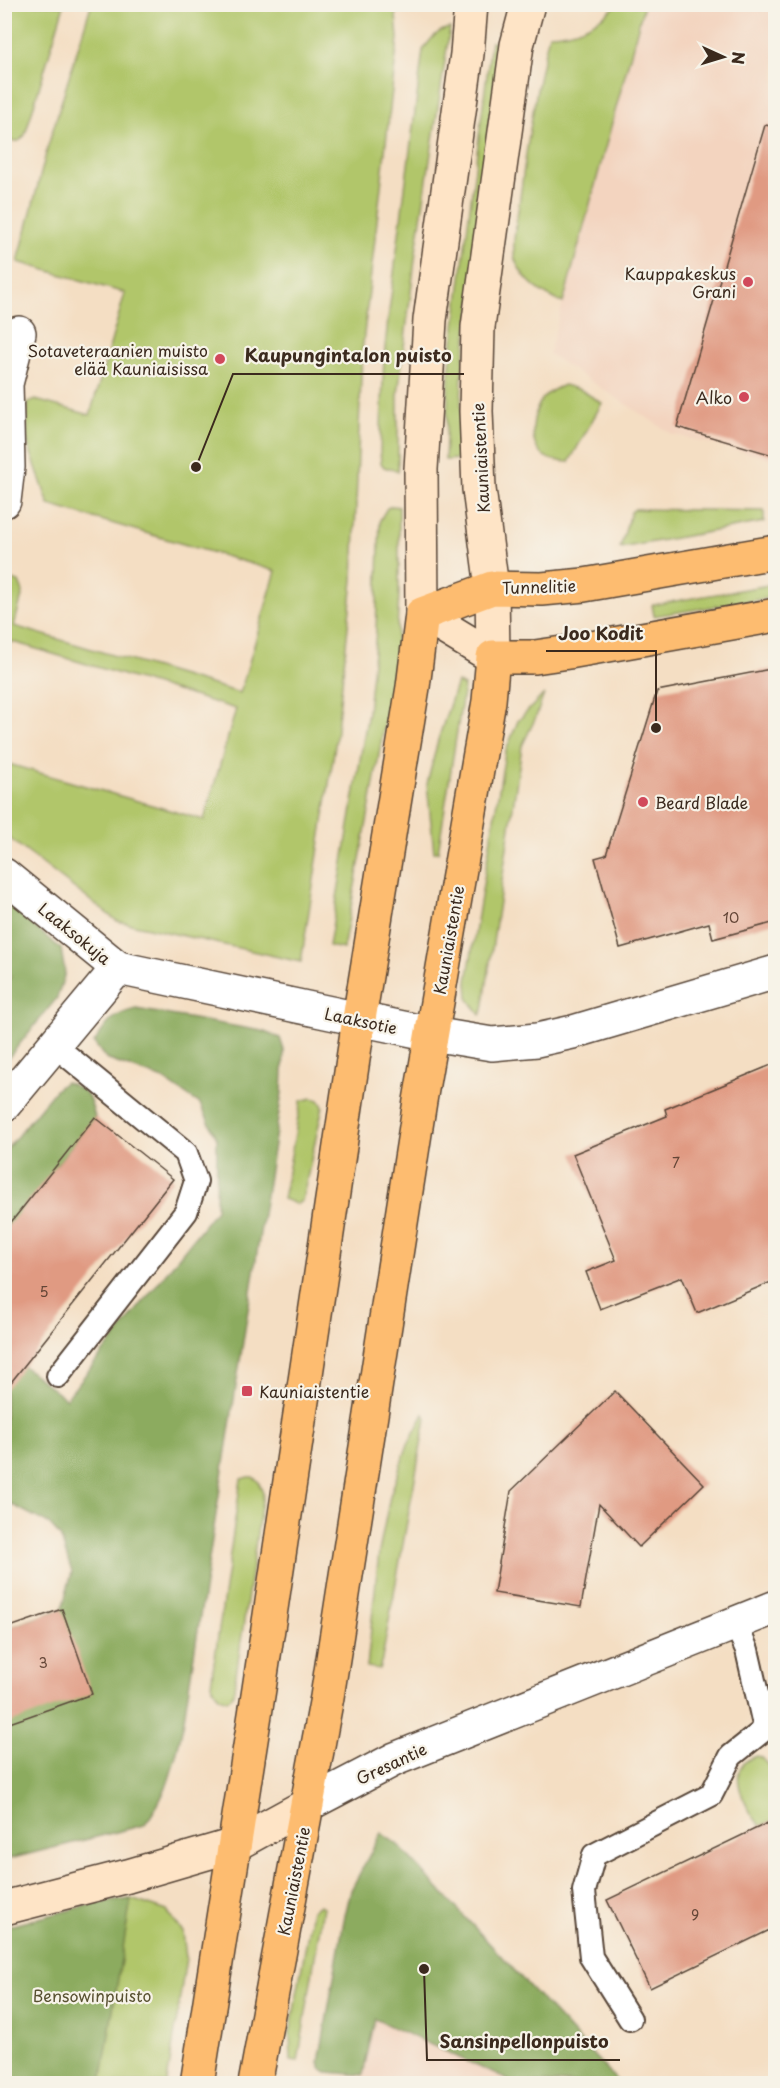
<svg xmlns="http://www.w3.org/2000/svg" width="780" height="2088" font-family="'Playpen Sans',sans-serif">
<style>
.built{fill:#f3d4bf}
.green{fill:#b1c66a;stroke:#767844;stroke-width:1.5}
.forest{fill:#8cab5e;stroke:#646a3e;stroke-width:1.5}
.building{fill:#e09a82}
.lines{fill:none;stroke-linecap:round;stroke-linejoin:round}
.service-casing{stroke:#574537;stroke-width:26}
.minor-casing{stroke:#574537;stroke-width:36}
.secondary-casing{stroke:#574537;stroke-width:36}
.primary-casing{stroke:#574537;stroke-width:36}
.service{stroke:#fff;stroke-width:22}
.minor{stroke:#fff;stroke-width:33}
.secondary{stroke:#fee4c6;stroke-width:33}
.primary{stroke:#fdbc70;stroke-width:33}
.poi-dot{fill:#d1495b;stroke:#f7f3e8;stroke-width:2}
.labels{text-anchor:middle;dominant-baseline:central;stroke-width:4.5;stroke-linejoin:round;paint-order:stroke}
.number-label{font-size:14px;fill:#644637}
.poi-label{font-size:16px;fill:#3b2a1e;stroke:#f7f3e8;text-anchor:end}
.street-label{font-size:16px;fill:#3b2a1e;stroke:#f7f3e8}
.park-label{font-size:16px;fill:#585131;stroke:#f7f3e8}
.leader{fill:none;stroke:#3b2a1e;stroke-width:2}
.callout-dot{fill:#3b2a1e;stroke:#f7f3e8;stroke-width:2}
.callout-label{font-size:18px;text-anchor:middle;font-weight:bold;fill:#3b2a1e;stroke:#f7f3e8;stroke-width:4.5;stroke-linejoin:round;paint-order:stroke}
</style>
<rect width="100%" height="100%" fill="#f7f3e8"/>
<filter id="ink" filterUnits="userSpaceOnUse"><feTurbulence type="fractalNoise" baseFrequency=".0167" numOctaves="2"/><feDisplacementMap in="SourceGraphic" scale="12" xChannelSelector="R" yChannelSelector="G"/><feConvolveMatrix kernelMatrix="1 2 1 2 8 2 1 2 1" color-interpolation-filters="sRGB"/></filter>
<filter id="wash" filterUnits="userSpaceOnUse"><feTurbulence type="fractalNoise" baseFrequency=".008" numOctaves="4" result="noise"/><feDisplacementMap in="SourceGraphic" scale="24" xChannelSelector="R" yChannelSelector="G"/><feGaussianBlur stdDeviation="1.35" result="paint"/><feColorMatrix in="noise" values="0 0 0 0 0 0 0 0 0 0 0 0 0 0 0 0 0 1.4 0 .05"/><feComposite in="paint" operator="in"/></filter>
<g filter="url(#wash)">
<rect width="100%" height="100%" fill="#f4dec3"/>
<g class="built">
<polygon points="644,5 775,5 775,460 672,434 549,354"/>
<polygon points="374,2019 514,2083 362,2084"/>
</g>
<g class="green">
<polygon points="5,4 64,5 25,135 19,141 5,142"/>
<path d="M618 4 644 5 563 303C543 294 526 284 516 262 510 250 518 212 520 198 527 143 536 88 549 34 576 34 598 23 618 4Z"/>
<polygon points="91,5 395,5 398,38 362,352 353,580 336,739 301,962 117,921 5,835 5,763 204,820 236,709 10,641 5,658 5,583 12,580 19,582 23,592 14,626 240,693 276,571 49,505 29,447 27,439 28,403 36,400 90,415 125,293 18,262 48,146"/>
<path d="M450 28 416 252 398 394V471L384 467 381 463 380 451 384 358 388 319 423 50C430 40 437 30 450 28Z"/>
<polygon points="491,42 506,43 462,374 460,459 445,460 449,373"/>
<path d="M564 385 581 390 602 403 569 462C561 461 553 462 546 457 527 447 531 412 544 397 548 392 557 388 564 385Z"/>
<polygon points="392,506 399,507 399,595 395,664 369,811 343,949 329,946 368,712 376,631 380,520 387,508"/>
<polygon points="635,509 764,511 764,522 620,548 631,512"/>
<polygon points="775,584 775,597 654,616 652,605"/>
<polygon points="457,682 464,686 461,706 438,852 434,852 427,784 438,740"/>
<polygon points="544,694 536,717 522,746 483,1010 480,1015 468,998 467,981 505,753 518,721"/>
<polygon points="312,1098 319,1100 323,1106 302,1201 297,1204 283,1199 301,1101"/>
<polygon points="424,1414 426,1418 382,1659 379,1669 367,1667 379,1552 390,1496 408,1444"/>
<polygon points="248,1477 253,1477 258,1481 263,1493 233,1695 227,1700 219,1697 211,1684 241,1479"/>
<path d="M757 1756C780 1765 776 1798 775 1819L760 1826C746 1808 721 1766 757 1756Z"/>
<polygon points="131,1899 167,1911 183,1932 186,1958 167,2083 5,2084 5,1927 93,1904"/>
<polygon points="320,1905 323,1907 298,2062 291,2061 290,2033 312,1910"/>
</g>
<g class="forest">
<polygon points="5,902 61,949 65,973 57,998 5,1062 5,985 11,976 5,971"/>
<path d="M136 1009 262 1031 280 1038 284 1050 282 1093 183 1725C175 1761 168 1796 144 1825L5 1860V1629L62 1609 72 1572 60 1536 49 1524 5 1501V1352L66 1399 216 1210 217 1138 200 1104 163 1079 106 1059 94 1043C109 1021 110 1016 136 1009Z"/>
<path d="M65 1082C88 1090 89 1094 95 1117L5 1231V1151L56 1089Z"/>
<polygon points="381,1833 397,1844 619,2083 514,2083 375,2019 363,2075 327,2072 321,2068 319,2062 344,1920 351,1890"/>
<polygon points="131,1899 101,2083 5,2083 5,1927 93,1904"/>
</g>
<g id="blocks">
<g class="building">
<polygon points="765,125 776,127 776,456 677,427"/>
<polygon points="776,668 776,922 713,939 709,923 620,948 595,858 606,855 657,691"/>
<polygon points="776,1063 776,1280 697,1313 682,1277 600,1309 586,1272 616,1260 573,1154 667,1116 665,1109"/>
<polygon points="95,1117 173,1179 4,1391 4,1231"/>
<polygon points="615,1391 704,1484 639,1547 599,1504 581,1607 494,1593 511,1491"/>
<polygon points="62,1609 92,1694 4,1725 4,1629"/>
<polygon points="776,1819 776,1927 650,1988 607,1900"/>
</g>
</g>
</g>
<g filter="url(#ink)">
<use href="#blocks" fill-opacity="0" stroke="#574537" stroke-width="1.5"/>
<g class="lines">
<g class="service-casing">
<g id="service">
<polyline points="54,1045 186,1153 196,1181 186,1212 58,1376"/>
<polyline points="630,2019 591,1957 584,1891 594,1855 711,1795 731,1756 765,1729 747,1650 735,1623"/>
</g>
</g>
<g class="minor-casing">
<g id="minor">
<polyline points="4,501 8,467 6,384 19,333"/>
<polyline points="4,875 118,968"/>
<polyline points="4,1105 118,968 359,1019 432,1034 492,1044 537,1040 573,1032 776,972"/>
<polyline points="307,1805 395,1759 776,1607"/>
</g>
</g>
<g class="secondary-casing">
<g id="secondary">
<polyline points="471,4 467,54 430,320 421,469 422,614 493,657"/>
<polyline points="493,657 492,588 479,489 476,411 478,327 517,45 528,4"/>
<polyline points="4,1908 128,1876 234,1845 307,1805"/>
</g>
</g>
<g class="primary-casing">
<g id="primary">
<polyline points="197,2084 259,1689 359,1019 413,687 422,614 492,588 542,589 584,585 776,552"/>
<polyline points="255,2084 327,1697 420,1101 489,701 493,657 535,657 569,652 776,615"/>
</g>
</g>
<use href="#service" class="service"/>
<use href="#minor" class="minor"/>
<use href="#secondary" class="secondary"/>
<use href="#primary" class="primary"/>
</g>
</g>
<g class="poi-dot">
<circle cx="748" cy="282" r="6"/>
<circle cx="220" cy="359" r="6"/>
<circle cx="744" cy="397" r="6"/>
<circle cx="643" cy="802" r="6"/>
<rect x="241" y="1385" width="12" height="12" rx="3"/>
</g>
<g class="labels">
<g class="number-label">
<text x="731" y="917">10</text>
<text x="676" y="1162">7</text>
<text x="44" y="1291">5</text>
<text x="43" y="1662">3</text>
<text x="695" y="1914">9</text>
</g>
<g class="poi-label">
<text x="736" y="273">Kauppakeskus<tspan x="736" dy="18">Grani</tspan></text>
<text x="208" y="350">Sotaveteraanien muisto<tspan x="208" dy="18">elää Kauniaisissa</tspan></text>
<text x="732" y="397">Alko</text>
<text x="655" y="802" text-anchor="start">Beard Blade</text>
<text x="259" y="1391" text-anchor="start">Kauniaistentie</text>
</g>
<g class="street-label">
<text transform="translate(480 458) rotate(-93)">Kauniaistentie</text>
<text transform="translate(539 586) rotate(-2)">Tunnelitie</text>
<text transform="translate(75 933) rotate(39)">Laaksokuja</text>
<text transform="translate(448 940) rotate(-80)">Kauniaistentie</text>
<text transform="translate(361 1020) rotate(12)">Laaksotie</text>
<text transform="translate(391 1763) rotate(-25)">Gresantie</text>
<text transform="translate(293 1881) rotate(-79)">Kauniaistentie</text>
</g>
<g class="park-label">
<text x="92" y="1995">Bensowinpuisto</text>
</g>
</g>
<path class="leader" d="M196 467L233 374H464M656 728L656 651H546M424 1969L427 2060H620"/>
<g class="callout-dot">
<circle cx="196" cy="467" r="6"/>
<circle cx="656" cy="728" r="6"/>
<circle cx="424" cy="1969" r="6"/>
</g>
<g class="callout-label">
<text x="348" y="362">Kaupungintalon puisto</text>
<text x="601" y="640">Joo Kodit</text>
<text x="524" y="2048">Sansinpellonpuisto</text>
</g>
<rect width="780" height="2088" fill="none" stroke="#f7f3e8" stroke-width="24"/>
<g transform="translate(723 57) rotate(94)" stroke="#f7f3e8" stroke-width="4.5" paint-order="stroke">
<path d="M0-4.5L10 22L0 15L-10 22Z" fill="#3b2a1e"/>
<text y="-9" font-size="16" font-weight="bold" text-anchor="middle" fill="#3b2a1e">N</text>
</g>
</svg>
